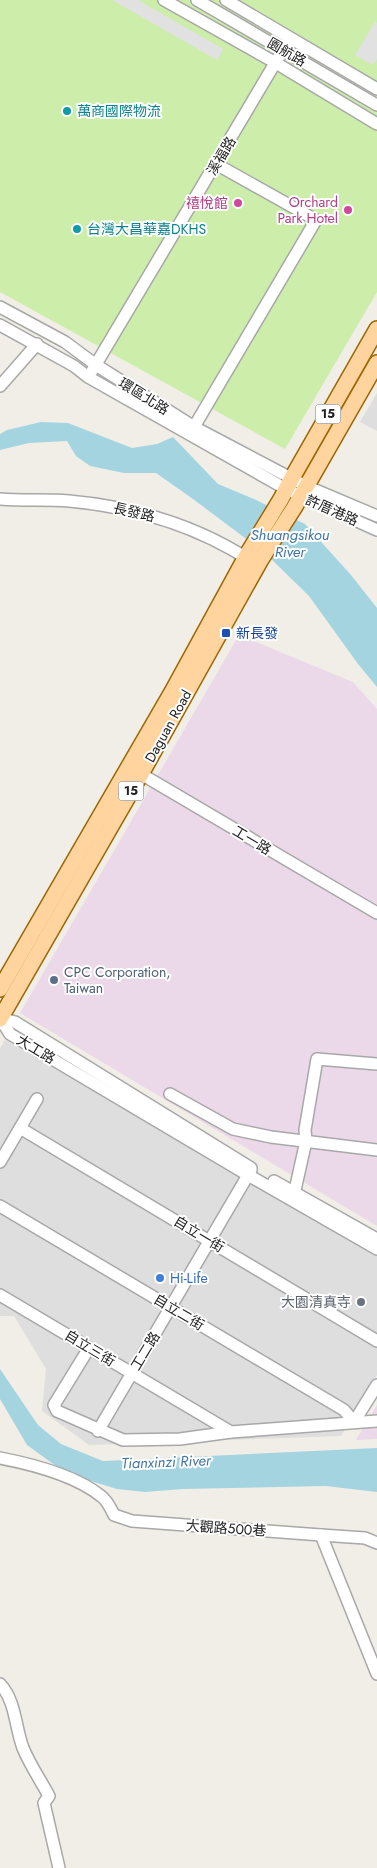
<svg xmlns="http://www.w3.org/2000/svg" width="377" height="1868" font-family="Jost,'Noto Sans TC',sans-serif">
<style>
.residential{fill:#dfdede}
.industrial{fill:#ebd8e8}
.grass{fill:#cdedab}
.parking{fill:#e1e1e1}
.water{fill:#a5d4e1}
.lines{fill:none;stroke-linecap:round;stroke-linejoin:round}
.minor-casing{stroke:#a8a8a8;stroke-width:14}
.major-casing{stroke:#9d6600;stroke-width:18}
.minor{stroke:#fff;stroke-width:11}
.major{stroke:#ffd49e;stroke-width:15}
.culture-dot{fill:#0f9aa8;stroke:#fff;stroke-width:2}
.hotel-dot{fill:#d1479c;stroke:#fff;stroke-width:2}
.transit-dot{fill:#1a4fb4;stroke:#fff;stroke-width:2}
.service-dot{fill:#5c6f8a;stroke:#fff;stroke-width:2}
.shop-dot{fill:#3f7fe0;stroke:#fff;stroke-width:2}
.worship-dot{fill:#6b7280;stroke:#fff;stroke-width:2}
.labels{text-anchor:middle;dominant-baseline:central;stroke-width:4;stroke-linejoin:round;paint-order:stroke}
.shield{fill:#fff;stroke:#646464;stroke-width:1}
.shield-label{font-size:12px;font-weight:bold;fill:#212121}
.street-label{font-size:14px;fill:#212121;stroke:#fff}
.culture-label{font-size:14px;fill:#0d838f;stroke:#fff;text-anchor:start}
.hotel-label{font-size:14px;fill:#b23c85;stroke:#fff;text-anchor:end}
.transit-label{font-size:14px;fill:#164399;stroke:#fff;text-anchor:start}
.service-label{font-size:14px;fill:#4e5e75;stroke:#fff;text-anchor:start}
.shop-label{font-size:14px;fill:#366cbe;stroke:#fff;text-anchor:start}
.worship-label{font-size:14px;fill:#5b616d;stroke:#fff;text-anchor:end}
.water-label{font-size:15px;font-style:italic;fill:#4276a6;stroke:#fff}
</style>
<rect width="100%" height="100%" fill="#f1eee7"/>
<g class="residential">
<polygon points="377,393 377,431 360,422"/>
<polygon points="5,1040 377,1255 377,1375 341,1436 89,1445 42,1411 46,1369 14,1316 0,1316 0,1048"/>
</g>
<g class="industrial">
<polygon points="239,635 353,682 377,709 377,1226 20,1013"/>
<polygon points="377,1405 377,1439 356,1440"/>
</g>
<polygon class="grass" points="0,0 377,0 377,292 285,449 0,292"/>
<g class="parking">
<polygon points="112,0 138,0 223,49 217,60"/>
<polygon points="375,22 377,23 377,59 373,65 355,55"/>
</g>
<g class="water">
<polygon points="41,422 68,423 132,448 157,444 173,437 218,484 254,499 305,524 351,575 377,608 377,687 358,664 309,596 265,553 193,499 156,473 124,473 90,466 76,456 67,441 29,443 0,450 0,434 7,430"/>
<polygon points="0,1369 38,1425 61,1444 103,1461 377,1448 377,1492 326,1486 183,1489 145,1492 117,1489 67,1474 27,1445 0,1399"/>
</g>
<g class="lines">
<g class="minor-casing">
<g id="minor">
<polyline points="164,0 276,63 377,124"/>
<polyline points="197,0 377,105"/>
<polyline points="226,0 377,89"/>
<polyline points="0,307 65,342 96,365 194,427 306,486 377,516"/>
<polyline points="0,325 74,366 88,377 286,489 377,530"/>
<polyline points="92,371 290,38"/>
<polyline points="0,386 37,344"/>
<polyline points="191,432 316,220 216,164"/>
<path d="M0 499C23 501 46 499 69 501 134 507 196 525 251 561"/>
<polyline points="136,771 377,913"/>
<polyline points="0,1018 10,1034 248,1175 377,1249"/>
<polyline points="0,1018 15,1022 251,1168"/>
<polyline points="170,1094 233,1129 271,1137 377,1150"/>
<polyline points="20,1128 377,1341"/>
<polyline points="0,1162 37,1099"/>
<polyline points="274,1181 377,1239"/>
<polyline points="293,1199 306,1141 305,1130 317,1059 377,1064"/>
<polyline points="0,1206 344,1410 354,1422"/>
<polyline points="0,1295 231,1432"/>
<polyline points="89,1348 54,1405 57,1411 123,1440 180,1439 231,1432 377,1421"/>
<polyline points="354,1422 377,1385"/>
<polyline points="98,1431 251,1170"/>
<path d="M0 1458C31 1464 76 1476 101 1496 107 1500 111 1509 114 1515L132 1521 321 1535 377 1674"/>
<polyline points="321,1535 365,1538 377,1543"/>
<path d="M0 1684C16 1701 15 1727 23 1748 30 1765 41 1781 49 1796L44 1803 59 1868"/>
</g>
</g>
<g class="major-casing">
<g id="major">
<polyline points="0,989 172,692 248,553 281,499 292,478 377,329"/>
<polyline points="0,1019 141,774 260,561 294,508 377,363"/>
</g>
</g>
<use href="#minor" class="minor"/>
<use href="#major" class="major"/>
</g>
<g class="culture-dot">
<circle cx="67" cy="111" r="5"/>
<circle cx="77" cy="229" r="5"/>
</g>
<g class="hotel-dot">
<circle cx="238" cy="203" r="5"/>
<circle cx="348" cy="210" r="5"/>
</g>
<rect class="transit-dot" x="221" y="628" width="10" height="10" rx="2.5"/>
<circle class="service-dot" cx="54" cy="980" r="5"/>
<circle class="shop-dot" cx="160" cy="1278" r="5"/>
<circle class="worship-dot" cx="361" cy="1302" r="5"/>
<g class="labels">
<g class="shield">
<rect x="315.5" y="404.5" width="25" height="19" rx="4"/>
<rect x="118.5" y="781.5" width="25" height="19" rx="4"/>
</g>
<g class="shield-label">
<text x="328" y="414">15</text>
<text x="131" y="791">15</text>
</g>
<g class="street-label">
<text transform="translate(287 52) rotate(30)">園航路</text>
<text transform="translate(221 156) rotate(-59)">溪福路</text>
<text transform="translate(144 396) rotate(32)">環區北路</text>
<text transform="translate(332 510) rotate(24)">許厝港路</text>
<text transform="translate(134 512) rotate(13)">長發路</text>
<text transform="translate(168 726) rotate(-61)">Daguan Road</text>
<text transform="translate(252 840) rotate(31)">工一路</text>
<text transform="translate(36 1049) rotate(31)">大工路</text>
<text transform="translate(199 1234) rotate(31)">自立一街</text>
<text transform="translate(179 1312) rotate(31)">自立二街</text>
<text transform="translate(90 1348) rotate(31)">自立三街</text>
<text transform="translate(145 1351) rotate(-59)">工二路</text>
<text transform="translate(226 1528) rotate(4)">大觀路500巷</text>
</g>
<g class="culture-label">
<text x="77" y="111">萬商國際物流</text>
<text x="87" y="229">台灣大昌華嘉DKHS</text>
</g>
<g class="hotel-label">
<text x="338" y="202">Orchard<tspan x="338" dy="16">Park Hotel</tspan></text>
<text x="228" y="203">禧悅館</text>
</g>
<g class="transit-label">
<text x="236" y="633">新長發</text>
</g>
<g class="service-label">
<text x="64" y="972">CPC Corporation,<tspan x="64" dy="16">Taiwan</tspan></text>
</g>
<g class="shop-label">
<text x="170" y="1278">Hi-Life</text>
</g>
<g class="worship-label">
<text x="351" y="1302">大園清真寺</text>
</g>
<g class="water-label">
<text x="290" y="535">Shuangsikou<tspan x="290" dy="17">River</tspan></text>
<text transform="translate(166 1462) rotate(-2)">Tianxinzi River</text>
</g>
</g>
</svg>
